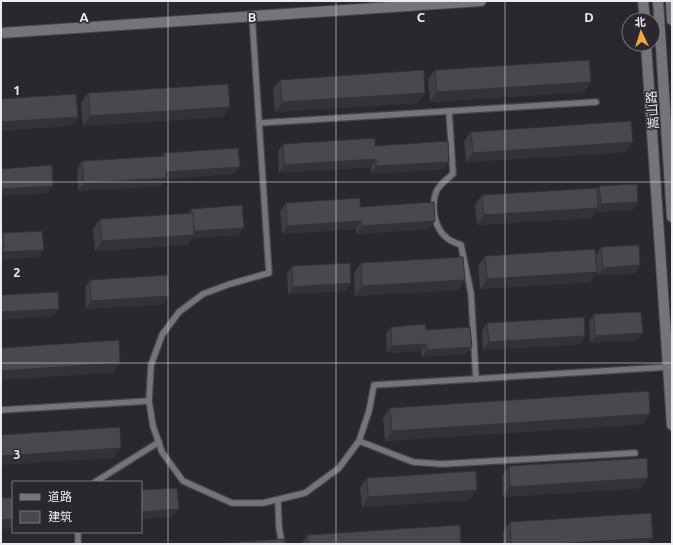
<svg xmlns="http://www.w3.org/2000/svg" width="673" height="545" font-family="Ubuntu,'Noto Sans SC',sans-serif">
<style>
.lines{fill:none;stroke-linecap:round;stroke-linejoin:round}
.service-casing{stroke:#48464a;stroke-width:8}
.minor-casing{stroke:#48464a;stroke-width:12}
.tertiary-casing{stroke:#48464a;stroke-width:12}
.secondary-casing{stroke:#48464a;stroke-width:12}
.service{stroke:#76737a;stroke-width:5.5}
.minor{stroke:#76737a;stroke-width:10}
.tertiary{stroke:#76737a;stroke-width:10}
.secondary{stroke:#76737a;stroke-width:10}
.wall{fill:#3f3e44}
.shaded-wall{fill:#333237}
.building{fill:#49484f;stroke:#333237}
.grid{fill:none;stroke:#eeecf0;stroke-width:1;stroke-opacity:0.55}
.labels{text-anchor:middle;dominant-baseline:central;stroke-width:3;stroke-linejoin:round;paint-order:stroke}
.street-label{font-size:13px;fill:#eeecf0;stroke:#2a282e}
.grid-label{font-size:13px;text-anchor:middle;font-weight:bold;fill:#eeecf0;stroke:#2a282e;stroke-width:3;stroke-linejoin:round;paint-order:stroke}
</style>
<rect width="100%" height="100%" fill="#2a282e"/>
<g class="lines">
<g class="service-casing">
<g id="service">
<polyline points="252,16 269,273 230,284 203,294 179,312 162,335 151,365 149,401 153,426 162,452 183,481 232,503 263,503 305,493 339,468 359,441 369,411 374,385 668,367"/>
<path d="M449 111 453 174C447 179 439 185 436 192 431 207 434 228 447 238 450 241 456 243 461 245L471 293 476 379"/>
<polyline points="259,123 596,102"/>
<polyline points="1,410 149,401"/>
<polyline points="359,441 413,462 442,464 635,453"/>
<polyline points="95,482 159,442"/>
<polyline points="278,500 279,528 282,544"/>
<polyline points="78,532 78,544"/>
</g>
</g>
<g class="minor-casing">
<g id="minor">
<polyline points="643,1 645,20"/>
<polyline points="646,44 672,425"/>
</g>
</g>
<g class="tertiary-casing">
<g id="tertiary">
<polyline points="658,1 672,217"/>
<polyline points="671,1 672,20"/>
</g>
</g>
<g class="secondary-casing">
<polyline id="secondary" points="1,33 481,1"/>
</g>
<use href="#service" class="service"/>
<use href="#minor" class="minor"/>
<use href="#tertiary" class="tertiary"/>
<use href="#secondary" class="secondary"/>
</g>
<g class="wall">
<polygon points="435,70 591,82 584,92 430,102 428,79"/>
<polygon points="280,80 425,93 418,103 275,112 273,89"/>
<polygon points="88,93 223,117 83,126 81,103"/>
<polygon points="471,132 626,152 466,162 464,141"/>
<polygon points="283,144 375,146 444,169 371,174 371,167 279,173 278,151"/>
<polygon points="164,153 234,174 166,179 161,186 78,191 77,169 82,161 162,156"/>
<polygon points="599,186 633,210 595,212 591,218 477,225 475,205 482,195 597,189"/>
<polygon points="286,203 360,207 430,229 356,234 356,229 282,234 280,211"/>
<polygon points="191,209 238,235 192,238 188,245 95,251 93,229 100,219 188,214"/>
<polygon points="601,247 640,265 635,273 597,275 596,255"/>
<polygon points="485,256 597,272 590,282 480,289 478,266"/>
<polygon points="361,263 465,280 458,290 355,296 354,273"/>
<polygon points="292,266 346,291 288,294 287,274"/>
<polygon points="90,280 164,304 86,309 85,288"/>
<polygon points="594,314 643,333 637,340 590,343 589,322"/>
<polygon points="487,323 585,336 580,344 483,350 482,331"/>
<polygon points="391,327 426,330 466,354 422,357 421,351 387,353 386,334"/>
<polygon points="390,408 650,414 643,424 385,441 383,418"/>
<polygon points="509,466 648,478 641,488 503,497 502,476"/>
<polygon points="367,478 470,500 362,507 360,488"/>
<polygon points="510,522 653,538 648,544 503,544 503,532"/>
<polygon points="307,535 461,544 301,544"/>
</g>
<g class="shaded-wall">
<polygon points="591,82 584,92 430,102 437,92"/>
<polygon points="425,93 418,103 275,112 282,102"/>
<polygon points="230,107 223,117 83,126 90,116"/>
<polygon points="78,117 71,126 1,131 1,122"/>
<polygon points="633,142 626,152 466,162 473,153"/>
<polygon points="376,159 371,167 279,173 284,165"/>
<polygon points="449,162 444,169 371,174 376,166"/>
<polygon points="240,167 234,174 166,179 161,186 78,191 84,183 166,172"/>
<polygon points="53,186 48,193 1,196 1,189"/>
<polygon points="638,202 633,210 595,212 601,204"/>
<polygon points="598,208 591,218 477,225 484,215"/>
<polygon points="361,221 356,229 282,234 287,226"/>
<polygon points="435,221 430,229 356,234 362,226"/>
<polygon points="244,228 238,235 192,238 188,245 95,251 102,241 192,231"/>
<polygon points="44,250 38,257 1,260 1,255 3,252"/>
<polygon points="640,265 635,273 597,275 603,268"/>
<polygon points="597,272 590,282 480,289 487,279"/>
<polygon points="465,280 458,290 355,296 362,286"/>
<polygon points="351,283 346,291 288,294 293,287"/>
<polygon points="169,296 164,304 86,309 91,301"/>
<polygon points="59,309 53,316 1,320 1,312"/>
<polygon points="643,333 637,340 590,343 595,336"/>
<polygon points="585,336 580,344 483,350 489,342"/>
<polygon points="426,344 421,351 387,353 392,346"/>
<polygon points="472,347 466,354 422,357 427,350"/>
<polygon points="120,363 113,373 1,380 1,371"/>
<polygon points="650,414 643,424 385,441 392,431"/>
<polygon points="121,448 114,458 1,465 1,456"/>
<polygon points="648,478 641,488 503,497 510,487"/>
<polygon points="477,490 470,500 362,507 368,497"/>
<polygon points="179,509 173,517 141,519 141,512"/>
<polygon points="13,519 13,528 1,529 1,520"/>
<polygon points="653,538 648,544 552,544"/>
</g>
<g class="building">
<polygon points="589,60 591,82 437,92 435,70"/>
<polygon points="424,70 425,93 282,102 280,80"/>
<polygon points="228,84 230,107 90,116 88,93"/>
<polygon points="76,94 78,117 1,122 1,99"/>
<polygon points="631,121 633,142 473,153 471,132"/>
<polygon points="375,138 375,146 448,141 449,162 376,166 376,159 284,165 283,144"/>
<polygon points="238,148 240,167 166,172 166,178 84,183 82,161 165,156 164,153"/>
<polygon points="52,165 53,186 1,189 1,169"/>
<polygon points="637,184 638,202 601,204 599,186"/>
<polygon points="597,188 598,208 484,215 482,195"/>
<polygon points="360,198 360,207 434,202 435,221 362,226 361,221 287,226 286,203"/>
<polygon points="242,205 244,228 194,231 193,213 191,213 191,209"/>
<polygon points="193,213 194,235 102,241 100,219"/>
<polygon points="1,224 2,224 4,247 1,247"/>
<polygon points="42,231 44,250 3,252 2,249 4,247 3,233"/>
<polygon points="639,245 640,265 603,268 601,247"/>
<polygon points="595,249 597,272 487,279 485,256"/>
<polygon points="463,257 465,280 362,286 361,263"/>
<polygon points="350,263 351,283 293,287 292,266"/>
<polygon points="168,275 169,296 91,301 90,280"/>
<polygon points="58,292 59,309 1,312 1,295"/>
<polygon points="641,312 643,333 595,336 594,314"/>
<polygon points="584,317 585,336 489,342 487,323"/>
<polygon points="425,324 426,330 470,327 472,347 427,350 426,344 392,346 391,327"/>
<polygon points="119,340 120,363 1,371 1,348"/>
<polygon points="649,391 650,414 392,431 390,408"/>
<polygon points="120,427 121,448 1,456 1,435"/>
<polygon points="647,458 648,478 510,487 509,466"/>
<polygon points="476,471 477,490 368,497 367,478"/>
<polygon points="177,488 179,509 141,512 141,490"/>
<polygon points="1,498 13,498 13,519 1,520"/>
<polygon points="651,513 653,538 552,544 511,544 510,522"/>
<polygon points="460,525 461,544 308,544 307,535"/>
<polygon points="284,539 284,544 210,544"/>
</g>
<path class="grid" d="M168 1V544M336 1V544M505 1V544M1 182H672M1 363H672"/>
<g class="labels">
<g class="street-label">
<text transform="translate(652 110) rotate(-94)">嵩山路</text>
</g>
</g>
<g class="grid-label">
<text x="84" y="22">A</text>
<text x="252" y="22">B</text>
<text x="421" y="22">C</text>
<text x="589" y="22">D</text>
<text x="17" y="95">1</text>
<text x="17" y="277">2</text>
<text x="17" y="459">3</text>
</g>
<rect width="673" height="545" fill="none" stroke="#eeecf0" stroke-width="4"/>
<rect x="12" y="481" width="130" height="52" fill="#2a282e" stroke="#78767c"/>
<rect x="20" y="494" width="20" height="6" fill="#76737a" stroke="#78767c"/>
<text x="48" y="501" font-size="12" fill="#eeecf0">道路</text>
<rect x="20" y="511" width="20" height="12" fill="#49484f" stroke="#78767c"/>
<text x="48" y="521" font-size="12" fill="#eeecf0">建筑</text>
<g transform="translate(641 32) rotate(356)"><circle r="19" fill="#2a282e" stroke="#78767c"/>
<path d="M0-3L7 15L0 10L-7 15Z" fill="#f2a541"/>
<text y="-6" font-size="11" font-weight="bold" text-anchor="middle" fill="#eeecf0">北</text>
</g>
</svg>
